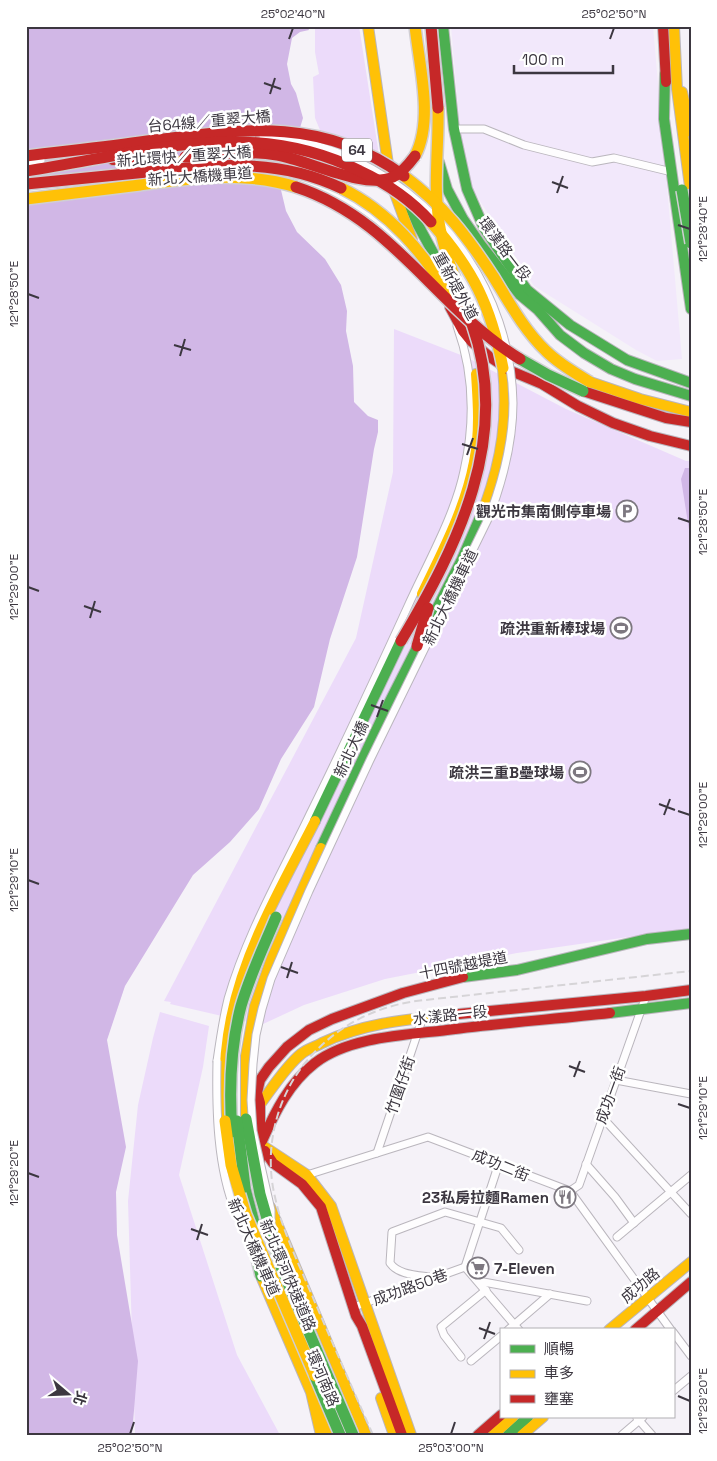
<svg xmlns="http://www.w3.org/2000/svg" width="717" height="1461" font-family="'Space Grotesk','Noto Sans TC',sans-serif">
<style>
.built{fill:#f2e8fb}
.green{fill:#ecdbfa}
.water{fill:#d1b7e6}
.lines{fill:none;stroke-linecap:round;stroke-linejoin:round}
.street-casing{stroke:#bab6bd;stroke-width:9}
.fast-casing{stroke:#bab6bd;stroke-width:12}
.slow-casing{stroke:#bab6bd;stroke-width:12}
.jam-casing{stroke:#bab6bd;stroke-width:12}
.street{stroke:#fefdfe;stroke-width:7}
.fast{stroke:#4caf50;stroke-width:10}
.slow{stroke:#ffc107;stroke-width:10}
.jam{stroke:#c62828;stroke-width:10}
.rail{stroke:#d6d4d7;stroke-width:2;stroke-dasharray:8 4;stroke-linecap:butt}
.street-bridge-casing{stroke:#bab6bd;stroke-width:9;stroke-linecap:butt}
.fast-bridge-casing{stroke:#d0ced3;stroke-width:14;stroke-linecap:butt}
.slow-bridge-casing{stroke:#d0ced3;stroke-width:14;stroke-linecap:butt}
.jam-bridge-casing{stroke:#d0ced3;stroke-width:14;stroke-linecap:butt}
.street-bridge{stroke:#fefdfe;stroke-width:7}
.fast-bridge{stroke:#4caf50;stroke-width:11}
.slow-bridge{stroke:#ffc107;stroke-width:11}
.jam-bridge{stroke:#c62828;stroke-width:11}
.ticks{fill:none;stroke:#3c3740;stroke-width:2}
.labels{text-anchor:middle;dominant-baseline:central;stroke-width:5;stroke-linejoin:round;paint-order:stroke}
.shield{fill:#fff;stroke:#767379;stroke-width:1}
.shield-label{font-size:14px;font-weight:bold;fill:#3c3740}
.street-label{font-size:15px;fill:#3c3740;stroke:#fff}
.poi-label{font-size:15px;font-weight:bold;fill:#3c3740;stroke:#fff;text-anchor:end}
.neatline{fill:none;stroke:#3c3740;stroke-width:2}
.ticks-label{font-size:12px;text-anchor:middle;fill:#3c3740}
</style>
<rect width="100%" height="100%" fill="#f5f2f8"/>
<polygon class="built" points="451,26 653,26 682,359 657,361 636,350 534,286 464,176"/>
<g class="green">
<polygon points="315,26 359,26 379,155 358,143 320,130 315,118 313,77 319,74 315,52"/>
<polygon points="394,329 466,357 566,409 686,461 691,461 691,928 517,953 385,979 304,1005 261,1025 170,1004 171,1002 164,1001 356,638 393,472"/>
<polygon points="160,1012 209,1026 203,1067 179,1175 237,1355 280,1435 135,1435 128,1201 138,1105 153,1038"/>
</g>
<g class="water">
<polygon points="26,26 307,26 309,30 300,32 292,38 287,64 291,84 296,93 303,118 281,190 286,211 297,232 325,259 341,285 347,311 346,331 353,366 354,402 368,416 378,420 378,432 374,449 357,557 330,639 314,707 281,759 259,809 230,842 193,875 125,986 107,1040 126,1147 116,1192 117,1235 138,1361 132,1435 26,1435"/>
<polygon points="685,468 691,468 691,542 681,479"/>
</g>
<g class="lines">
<g class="street-casing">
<g id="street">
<polyline points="454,129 484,129 524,145 592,162 614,158 672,172"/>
<path d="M300 179C351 196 393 225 424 269"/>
<polyline points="26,191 73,187"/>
<path d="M217 1061C220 1040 223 1019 228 999 247 933 281 875 310 814 344 745 376 676 408 606 427 564 455 515 464 471 475 422 474 373 457 326"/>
<polyline points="616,1080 691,1094"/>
<polyline points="602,1117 691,1214"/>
<polyline points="377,1153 423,1017"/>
<polyline points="586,1164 615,1197 634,1223"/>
<polyline points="307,1175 428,1137 570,1191 671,1330"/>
<polyline points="570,1191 579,1185 646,996"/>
<polyline points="617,1237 691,1175"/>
<polyline points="465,1267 499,1163"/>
<polyline points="465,1267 519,1330"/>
<path d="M435 1278C420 1275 399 1276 390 1263L392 1232 445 1212 501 1228 519 1250"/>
<polyline points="478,1281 587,1301"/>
<polyline points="354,1307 465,1267"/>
<polyline points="508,1330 550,1294"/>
<polyline points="673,1332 691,1356"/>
<polyline points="461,1357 444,1335 441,1327 486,1290"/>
<polyline points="471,1361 501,1336"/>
<polyline points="673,1391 691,1376"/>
<polyline points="637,1418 652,1435"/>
<polyline points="622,1435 643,1417"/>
</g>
</g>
<g class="fast-casing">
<g id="fast">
<polyline points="443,26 454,129 467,189 484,228 507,262 527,290 570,325 627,360 691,383"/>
<polyline points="665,74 664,119 691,309"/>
<polyline points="439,162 447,189 463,219 481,245 520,295 538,310 560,335 584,353 611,369 635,379 691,396"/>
<polyline points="392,170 397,176 418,225 456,295"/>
<polyline points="315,821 405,632"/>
<polyline points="321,848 389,703 462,559 485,506"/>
<polyline points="463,977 517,970 647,939 691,934"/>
<polyline points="610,1013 691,1003"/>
<polyline points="245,1187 254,1221"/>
<polyline points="508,1435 528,1417"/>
</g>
</g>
<g class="slow-casing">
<g id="slow">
<polyline points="368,26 389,171"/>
<polyline points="674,26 677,89 691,194"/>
<polyline points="682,92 691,132"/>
<polyline points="137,168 196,159"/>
<polyline points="393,188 412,240"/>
<polyline points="590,382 640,399 691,412"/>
<path d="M485 506C502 458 508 418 503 368"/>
<path d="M422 594C442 552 465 509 474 462 480 433 478 403 476 374"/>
<path d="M258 1107C271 1090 285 1067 301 1054 307 1049 315 1047 322 1043 366 1022 412 1019 459 1014"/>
<polyline points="246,1119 246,1056 255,1006 272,958 321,848"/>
<path d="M225 1121C223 1086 224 1052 231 1018 245 947 283 884 315 821"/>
<polyline points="260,1144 307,1175 331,1206 411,1435"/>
<polyline points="270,1207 366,1435"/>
<polyline points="261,1276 311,1392 321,1435"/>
<polyline points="609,1330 691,1262"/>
<polyline points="381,1398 394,1435"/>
<polyline points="319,1406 331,1435"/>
<polyline points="493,1435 513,1417"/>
<polyline points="522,1435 543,1417"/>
</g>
</g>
<g class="jam-casing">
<g id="jam">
<polyline points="663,26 666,82"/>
<polyline points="113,160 153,158"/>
<polyline points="450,307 463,331 472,342 490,357 511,371 542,384 578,406 613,423 650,436 691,446"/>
<polyline points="583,391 666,418 691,422"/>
<polyline points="459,1014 646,996 691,990"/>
<path d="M262 1141C275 1112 289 1083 315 1063 349 1037 405 1035 447 1030 501 1023 556 1019 610 1013"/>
<polyline points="265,1151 273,1163 302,1184 321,1207 356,1316 362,1326 402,1435"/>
<polyline points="260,1160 260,1103 257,1093 260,1080 269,1067 287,1047 309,1030 332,1019 403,993 463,977"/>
<polyline points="635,1330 691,1282"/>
<polyline points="478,1435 501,1415"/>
</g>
</g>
<use href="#street" class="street"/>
<use href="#fast" class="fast"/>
<use href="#slow" class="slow"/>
<use href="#jam" class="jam"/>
<path class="rail" d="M373 1435C352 1387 331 1340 311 1293 298 1262 282 1230 275 1197 263 1148 277 1093 311 1056 339 1025 375 1007 416 1001L691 971"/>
<g class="street-bridge-casing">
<g id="street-bridge">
<path d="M263 136C287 137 313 143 336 152 440 192 511 291 513 403 513 443 503 480 489 517L370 760 309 891 271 979 262 1009 256 1035 253 1064 251 1100 253 1131 271 1210V1221"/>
<polyline points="26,162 41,160"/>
<path d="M217 1061C216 1109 217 1168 236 1213 240 1222 246 1231 251 1240"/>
</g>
</g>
<g class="fast-bridge-casing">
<g id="fast-bridge">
<polyline points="682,190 691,243"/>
<polyline points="520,359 548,375 583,391"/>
<polyline points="246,1119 260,1194 281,1267 353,1435"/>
<polyline points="237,1121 245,1187"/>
<path d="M232 1132C229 1090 230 1048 241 1006 250 975 264 946 276 917"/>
<polyline points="256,1254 261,1276"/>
<polyline points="315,1376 340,1435"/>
</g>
</g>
<g class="slow-bridge-casing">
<g id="slow-bridge">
<path d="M438 108C439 146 433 184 439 222 445 258 460 291 472 324"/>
<path d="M415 156C434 120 419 65 415 26"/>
<path d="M404 176C444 206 466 235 493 276 509 302 524 330 546 351 559 364 575 373 590 382"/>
<path d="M341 188C390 212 422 252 451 297"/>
<path d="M26 199C64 194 102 190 140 185 193 178 245 171 296 187"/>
<path d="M431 222C473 269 491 306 503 368"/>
<polyline points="225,1121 231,1165 246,1215 315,1376"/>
</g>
</g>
<g class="jam-bridge-casing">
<g id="jam-bridge">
<polyline points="431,26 438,108"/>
<path d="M26 156C66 151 107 147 147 141 241 129 322 116 404 176"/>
<path d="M185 157C215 154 247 150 277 155 308 160 364 190 393 177 402 173 409 164 415 156"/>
<path d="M26 171C141 154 250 115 360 171 386 183 412 201 431 222"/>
<path d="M26 184C66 180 107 176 147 172 216 165 276 157 341 188"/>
<path d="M296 187C394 219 436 308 520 359"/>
<path d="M401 641C458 545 512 437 472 324"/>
<polyline points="417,646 428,608"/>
</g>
</g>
<use href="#street-bridge" class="street-bridge"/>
<use href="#fast-bridge" class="fast-bridge"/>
<use href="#slow-bridge" class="slow-bridge"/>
<use href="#jam-bridge" class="jam-bridge"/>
</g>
<path class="ticks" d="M289 39 293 28M610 39 614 28M264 83 281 89M270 94 275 78M552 182 568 188M557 193 563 176M678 225 690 229M28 294 39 298M174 345 191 350M180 356 185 339M462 444 478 449M467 455 473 438M678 518 690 522M28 587 39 591M84 606 101 612M90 618 95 601M371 705 388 711M377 717 383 700M659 804 675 810M678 811 690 815M664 815 670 799M28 880 39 884M281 967 298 973M287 978 292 962M569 1066 585 1072M574 1077 580 1061M678 1104 690 1108M28 1173 39 1177M191 1229 208 1235M197 1240 202 1224M479 1328 495 1334M484 1339 490 1322M678 1396 690 1401M130 1434 134 1422M451 1434 455 1422"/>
<defs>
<g id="parking-ring" transform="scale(1.125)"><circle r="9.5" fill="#fff" stroke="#7d7880" stroke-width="1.5"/><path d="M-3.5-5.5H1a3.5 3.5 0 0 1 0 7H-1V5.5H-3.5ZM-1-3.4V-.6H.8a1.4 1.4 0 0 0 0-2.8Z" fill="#7d7880"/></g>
<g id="stadium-ring" transform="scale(1.125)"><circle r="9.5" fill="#fff" stroke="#7d7880" stroke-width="1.5"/><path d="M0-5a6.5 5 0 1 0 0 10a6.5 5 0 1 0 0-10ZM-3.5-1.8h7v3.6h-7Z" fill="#7d7880"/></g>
<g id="restaurant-ring" transform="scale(1.125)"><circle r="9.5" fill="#fff" stroke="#7d7880" stroke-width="1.5"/><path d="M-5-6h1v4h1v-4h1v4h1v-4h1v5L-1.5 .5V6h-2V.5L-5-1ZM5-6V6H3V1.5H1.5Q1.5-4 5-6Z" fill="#7d7880"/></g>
<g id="supermarket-ring" transform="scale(1.125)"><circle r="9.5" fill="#fff" stroke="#7d7880" stroke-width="1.5"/><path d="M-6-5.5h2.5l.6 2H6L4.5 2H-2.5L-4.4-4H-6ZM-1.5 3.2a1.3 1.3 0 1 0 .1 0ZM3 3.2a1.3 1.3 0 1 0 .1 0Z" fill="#7d7880"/></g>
</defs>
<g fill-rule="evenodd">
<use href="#parking-ring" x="627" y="511"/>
<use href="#stadium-ring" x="621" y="628"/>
<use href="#stadium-ring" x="580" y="772"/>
<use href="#restaurant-ring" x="565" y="1197"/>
<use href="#supermarket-ring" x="478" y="1268"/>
</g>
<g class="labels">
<rect class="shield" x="342" y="138.5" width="30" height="23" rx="4"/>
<g class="shield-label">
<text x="357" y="150">64</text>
</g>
<g class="street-label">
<text transform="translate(209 121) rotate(-5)">台64線／重翠大橋</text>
<text transform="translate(184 156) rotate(-4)">新北環快／重翠大橋</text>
<text transform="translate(200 176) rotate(-4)">新北大橋機車道</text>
<text transform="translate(505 249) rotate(53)">環漢路一段</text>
<text transform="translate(456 286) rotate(61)">重新堤外道</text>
<text transform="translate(450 597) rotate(-64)">新北大橋機車道</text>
<text transform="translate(351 749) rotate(-65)">新北大橋</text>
<text transform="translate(463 965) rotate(-11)">十四號越堤道</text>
<text transform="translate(450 1015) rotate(-6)">水漾路一段</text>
<text transform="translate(400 1085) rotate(-71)">竹圍仔街</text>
<text transform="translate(610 1095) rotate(-70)">成功一街</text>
<text transform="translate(501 1165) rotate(22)">成功二街</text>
<text transform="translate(254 1247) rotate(66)">新北大橋機車道</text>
<text transform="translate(288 1275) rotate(67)">新北環河快速道路</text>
<text transform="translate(640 1285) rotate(-40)">成功路</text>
<text transform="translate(410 1287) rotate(-20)">成功路50巷</text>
<text transform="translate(323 1378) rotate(67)">環河南路</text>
</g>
<g class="poi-label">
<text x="611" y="511">觀光市集南側停車場</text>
<text x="605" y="628">疏洪重新棒球場</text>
<text x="564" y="772">疏洪三重B壘球場</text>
<text x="549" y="1197">23私房拉麵Ramen</text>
<text x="494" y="1268" text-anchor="start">7-Eleven</text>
</g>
</g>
<rect width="717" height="1461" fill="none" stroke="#ffffff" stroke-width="55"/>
<rect x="500" y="1328" width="175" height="90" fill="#ffffff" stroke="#b1afb3"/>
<rect x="510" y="1345" width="25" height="8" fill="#4caf50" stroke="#b1afb3"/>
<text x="544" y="1354" font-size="15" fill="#3c3740">順暢</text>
<rect x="510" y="1370" width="25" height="8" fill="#ffc107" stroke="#b1afb3"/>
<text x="544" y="1378" font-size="15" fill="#3c3740">車多</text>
<rect x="510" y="1395" width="25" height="8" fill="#c62828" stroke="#b1afb3"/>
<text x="544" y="1404" font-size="15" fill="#3c3740">壅塞</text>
<g transform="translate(68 1394) rotate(109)" stroke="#ffffff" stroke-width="4" paint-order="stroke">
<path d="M0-4L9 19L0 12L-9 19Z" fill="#3c3740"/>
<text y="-8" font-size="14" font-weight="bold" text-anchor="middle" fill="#3c3740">北</text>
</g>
<path d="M514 65v8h99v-8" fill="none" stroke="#3c3740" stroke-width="2.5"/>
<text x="522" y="65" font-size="15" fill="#3c3740" stroke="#ffffff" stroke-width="4" paint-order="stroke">100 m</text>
<rect x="28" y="28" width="662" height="1406" class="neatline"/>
<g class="ticks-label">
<text x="293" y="18">25°02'40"N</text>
<text x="614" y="18">25°02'50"N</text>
<text transform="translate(703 229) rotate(-90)" y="4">121°28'40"E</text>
<text transform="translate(14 294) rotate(-90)" y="4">121°28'50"E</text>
<text transform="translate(703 522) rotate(-90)" y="4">121°28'50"E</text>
<text transform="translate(14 587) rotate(-90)" y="4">121°29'00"E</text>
<text transform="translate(703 815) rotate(-90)" y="4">121°29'00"E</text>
<text transform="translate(14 880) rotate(-90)" y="4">121°29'10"E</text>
<text transform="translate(703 1108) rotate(-90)" y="4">121°29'10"E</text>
<text transform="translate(14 1173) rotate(-90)" y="4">121°29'20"E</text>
<text transform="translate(703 1401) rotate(-90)" y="4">121°29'20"E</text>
<text x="130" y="1452">25°02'50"N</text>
<text x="451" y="1452">25°03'00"N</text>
</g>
</svg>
